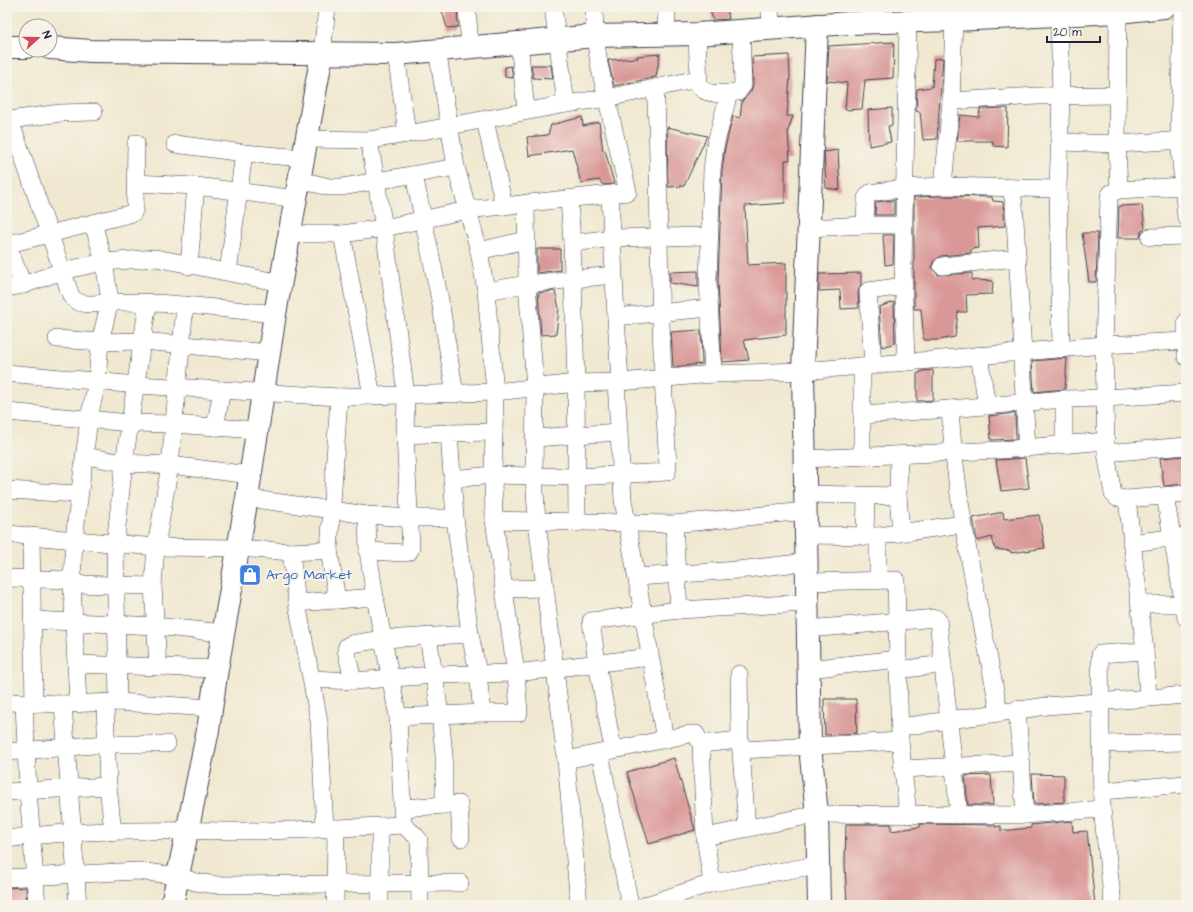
<svg xmlns="http://www.w3.org/2000/svg" width="1193" height="912" font-family="'Architects Daughter',sans-serif">
<style>
.building{fill:#d99897}
.lines{fill:none;stroke-linecap:round;stroke-linejoin:round}
.minor-casing{stroke:#414051;stroke-width:18}
.tertiary-casing{stroke:#414051;stroke-width:24}
.minor{stroke:#fff;stroke-width:17}
.tertiary{stroke:#fff;stroke-width:22}
.labels{text-anchor:middle;dominant-baseline:central;stroke-width:4;stroke-linejoin:round;paint-order:stroke}
.shop-label{font-size:14px;fill:#366cbe;stroke:#f7f3e8;text-anchor:start}
</style>
<rect width="100%" height="100%" fill="#f7f3e8"/>
<filter id="ink" filterUnits="userSpaceOnUse"><feTurbulence type="fractalNoise" baseFrequency=".025" numOctaves="2"/><feDisplacementMap in="SourceGraphic" scale="8" xChannelSelector="R" yChannelSelector="G"/><feConvolveMatrix kernelMatrix="1 2 1 2 8 2 1 2 1" color-interpolation-filters="sRGB"/></filter>
<filter id="wash" filterUnits="userSpaceOnUse"><feTurbulence type="fractalNoise" baseFrequency=".012" numOctaves="4" result="noise"/><feDisplacementMap in="SourceGraphic" scale="16" xChannelSelector="R" yChannelSelector="G"/><feGaussianBlur stdDeviation="0.9" result="paint"/><feColorMatrix in="noise" values="0 0 0 0 0 0 0 0 0 0 0 0 0 0 0 0 0 1.4 0 .05"/><feComposite in="paint" operator="in"/></filter>
<g filter="url(#wash)">
<rect width="100%" height="100%" fill="#f0e8d0"/>
<g id="blocks">
<g class="building">
<polygon points="441,7 457,7 458,27 447,28"/>
<polygon points="709,7 726,7 729,19 713,20"/>
<polygon points="894,42 893,78 865,80 862,109 845,110 847,83 827,81 829,46"/>
<polygon points="660,54 656,77 614,86 608,60 638,58 637,56"/>
<polygon points="789,55 790,77 787,116 793,116 788,131 790,160 785,160 785,203 745,206 748,265 786,263 786,335 744,340 749,360 722,362 718,281 722,171 725,148 733,116 740,118 742,101 751,91 753,85 752,57"/>
<polygon points="943,58 937,139 923,140 920,112 916,111 917,89 932,87 934,59"/>
<polygon points="531,65 551,65 553,79 533,78"/>
<polygon points="511,66 513,78 505,77 505,67"/>
<polygon points="892,108 892,126 888,126 891,142 869,146 868,110"/>
<polygon points="1008,108 1007,147 993,146 993,141 957,141 960,115 979,117 980,109"/>
<polygon points="582,117 583,126 599,122 603,151 605,150 614,184 603,185 599,180 581,183 572,149 529,156 527,137 548,135 551,125"/>
<polygon points="667,127 707,136 684,186 668,187"/>
<polygon points="838,150 840,190 826,188 824,152"/>
<polygon points="943,196 992,197 993,201 1003,202 1005,226 978,228 979,248 971,249 971,253 941,256 933,262 932,267 938,275 972,273 972,280 993,281 992,294 966,295 967,312 958,312 955,337 939,340 924,340 921,309 914,309 914,197"/>
<polygon points="894,200 894,215 875,215 876,202"/>
<polygon points="1142,205 1145,228 1141,232 1140,238 1118,238 1119,206"/>
<polygon points="1082,233 1098,233 1096,282 1089,282"/>
<polygon points="883,235 894,235 893,264 885,265"/>
<polygon points="537,249 560,249 560,270 537,273"/>
<polygon points="698,271 698,287 670,283 670,272"/>
<polygon points="861,273 861,284 858,292 859,308 841,309 840,290 819,291 819,274"/>
<polygon points="555,291 559,308 556,334 541,335 538,293"/>
<polygon points="894,302 895,343 882,347 879,307"/>
<polygon points="701,330 702,364 673,367 671,332"/>
<polygon points="1067,358 1065,389 1034,392 1032,361"/>
<polygon points="933,370 933,400 917,401 917,374 923,371"/>
<polygon points="1015,413 1016,439 991,440 989,416"/>
<polygon points="1186,456 1186,484 1164,486 1160,458"/>
<polygon points="1025,458 1029,488 1001,491 996,460"/>
<polygon points="1003,512 1004,519 1039,515 1045,548 1011,553 1011,551 995,549 992,537 977,541 973,518"/>
<polygon points="824,699 856,699 857,733 825,735"/>
<polygon points="674,758 695,830 649,844 627,772"/>
<polygon points="1032,774 1064,775 1064,802 1034,804"/>
<polygon points="991,775 993,805 968,805 965,776"/>
<polygon points="1072,821 1073,832 1087,831 1095,905 1018,905 1000,901 969,903 969,905 847,905 845,865 846,824 891,824 891,831 920,827 920,824 995,825 995,827 1001,826 1001,831 1031,828 1031,825"/>
<polygon points="26,887 27,905 7,905 7,888"/>
</g>
</g>
</g>
<g filter="url(#ink)">
<use href="#blocks" fill-opacity="0" stroke="#414051" stroke-width="1"/>
<g class="lines">
<g class="minor-casing">
<g id="minor">
<polyline points="467,7 470,47"/>
<polyline points="553,7 566,104"/>
<polyline points="769,7 773,29"/>
<polyline points="1182,7 1179,140 1186,217"/>
<polyline points="1118,12 1117,144 1119,190"/>
<polyline points="1059,14 1061,96 1058,189 1061,349"/>
<polyline points="666,34 667,7"/>
<path d="M697 34 699 86C707 97 725 93 738 92L743 85 741 31"/>
<polyline points="519,42 526,111"/>
<polyline points="322,54 327,7"/>
<polyline points="396,54 407,134"/>
<polyline points="951,101 1038,96 1117,95"/>
<path d="M94 112 60 113 10 120 71 296C81 310 104 301 119 302 172 302 223 309 275 314"/>
<polyline points="485,120 504,206"/>
<polyline points="307,139 369,140 407,134 566,104 607,98 698,79"/>
<polyline points="1061,142 1117,144 1186,140"/>
<polyline points="175,144 244,153 304,158"/>
<polyline points="414,175 440,300 455,394"/>
<polyline points="300,180 329,187 342,187 456,167"/>
<polyline points="135,183 196,186 297,199"/>
<polyline points="943,186 951,101 954,20"/>
<polyline points="1183,186 1119,190 1111,193 1109,197 1104,345 1106,453 1113,494 1117,498 1127,499 1186,494"/>
<polyline points="1011,188 1014,204 1023,352 1022,360 1027,448"/>
<polyline points="610,195 616,317 709,308"/>
<polyline points="569,199 572,243"/>
<polyline points="526,203 527,284 535,387 534,476 537,522 566,760 579,905"/>
<polyline points="865,225 866,198 870,193 904,188 943,186 1058,189"/>
<polyline points="808,228 865,225 904,225"/>
<polyline points="291,234 342,234 384,228 467,210 628,192 599,64 595,36 594,7"/>
<polyline points="342,234 372,396"/>
<polyline points="1150,237 1186,236"/>
<polyline points="479,251 526,240"/>
<polyline points="189,266 196,186"/>
<polyline points="942,266 1016,258"/>
<polyline points="228,272 244,153"/>
<polyline points="23,285 10,251 9,246 13,243 133,213 135,208 136,143"/>
<polyline points="7,288 23,285 62,271 104,262 156,258 281,283"/>
<polyline points="486,291 527,284 613,275"/>
<polyline points="616,317 620,382"/>
<polyline points="1186,322 1186,357"/>
<polyline points="57,339 100,342 143,341 269,353"/>
<polyline points="979,355 987,406"/>
<polyline points="906,362 903,268 908,21"/>
<polyline points="873,366 868,291 904,286"/>
<polyline points="7,373 137,385 339,397 495,392 576,383 620,382 713,374 803,371 1104,345 1186,341"/>
<polyline points="713,374 708,281 712,170 715,146 729,93"/>
<polyline points="616,382 623,500 665,740"/>
<polyline points="1064,399 1064,445"/>
<path d="M950 409C956 512 981 611 999 712"/>
<polyline points="7,412 131,423 173,424 257,430"/>
<polyline points="862,415 950,409 1064,399 1105,398 1186,393"/>
<polyline points="215,427 222,390"/>
<polyline points="405,435 449,433"/>
<polyline points="535,438 618,432"/>
<polyline points="1106,453 1186,446"/>
<polyline points="862,455 862,366"/>
<polyline points="899,455 898,496 901,532"/>
<polyline points="85,456 124,463 170,465 250,475"/>
<polyline points="805,459 1001,450 1106,441"/>
<path d="M452 479 493 475 576 477 667 472 668 466C663 391 660 315 659 239 658 188 659 138 655 88"/>
<polyline points="7,490 79,494"/>
<polyline points="806,494 898,496"/>
<polyline points="1165,496 1186,618"/>
<polyline points="247,498 367,515 409,518 455,518"/>
<polyline points="1127,499 1145,651 1148,698"/>
<polyline points="367,515 368,551 375,597 398,717 403,825"/>
<polyline points="494,520 674,524 806,511"/>
<polyline points="577,523 576,383 572,243 613,238 709,236"/>
<polyline points="7,534 156,547 238,548 291,552 329,550 339,397"/>
<polyline points="806,535 878,536 963,524"/>
<polyline points="878,536 878,580"/>
<polyline points="31,537 34,704"/>
<polyline points="865,537 866,497"/>
<polyline points="1131,543 1186,536"/>
<polyline points="329,550 337,600"/>
<polyline points="368,551 405,553 409,552 411,548 405,435 406,395 384,228 369,140"/>
<polyline points="291,552 297,603"/>
<polyline points="638,577 738,570 807,562"/>
<polyline points="7,578 72,580"/>
<polyline points="807,582 896,580 900,741 908,815"/>
<polyline points="72,584 153,586"/>
<polyline points="504,589 545,588"/>
<polyline points="1140,604 1184,604"/>
<polyline points="679,610 808,603"/>
<polyline points="33,620 155,626 223,633"/>
<polyline points="808,629 936,618 938,620 959,815"/>
<polyline points="470,634 455,518 449,433 494,432"/>
<polyline points="428,636 440,714 444,755 444,805"/>
<polyline points="76,664 217,669"/>
<polyline points="158,667 153,586 156,547 170,465 185,305"/>
<polyline points="809,669 898,659"/>
<polyline points="899,670 943,664"/>
<polyline points="739,674 740,740 747,828"/>
<polyline points="312,679 353,681 434,675 516,673 650,657"/>
<polyline points="353,681 346,650 347,646 351,644 383,639 470,634 478,673 482,713"/>
<polyline points="7,702 63,704 118,702 211,708"/>
<polyline points="105,702 108,786 113,832"/>
<polyline points="118,702 115,545 124,463 148,302"/>
<polyline points="24,704 28,791 37,905"/>
<polyline points="63,704 78,905"/>
<polyline points="78,704 72,584 74,539 89,419 97,381 100,342 110,301 104,262 93,223"/>
<polyline points="1017,709 1025,815"/>
<polyline points="398,717 482,713 519,713 516,673 494,520 493,475 495,392 486,291 479,251 456,167 437,49"/>
<polyline points="901,727 1047,706 1186,695"/>
<polyline points="701,744 740,740"/>
<polyline points="1102,744 1186,742"/>
<polyline points="613,750 597,663 591,621 679,610 674,524"/>
<polyline points="742,750 900,741"/>
<polyline points="7,752 106,744 167,744"/>
<polyline points="600,753 630,905"/>
<polyline points="566,760 690,734 696,734 701,744 705,837 712,883"/>
<polyline points="902,769 1022,763"/>
<polyline points="1102,791 1186,784"/>
<polyline points="7,792 108,786"/>
<polyline points="403,808 459,804 461,838"/>
<polyline points="380,826 380,905"/>
<polyline points="325,828 319,721 297,603 375,597"/>
<polyline points="705,837 817,814 1025,815 1102,809"/>
<path d="M7 839C86 828 166 831 246 831 298 831 350 827 403 825L415 835 419 840 420 905"/>
<polyline points="7,878 137,871 179,876 195,882 217,885 460,883"/>
<polyline points="335,905 336,828"/>
<polyline points="646,905 712,883 818,865"/>
<polyline points="1113,905 1102,809 1100,654 1145,651"/>
</g>
</g>
<g class="tertiary-casing">
<g id="tertiary">
<polyline points="817,25 803,371 810,747 817,814 819,905"/>
<polyline points="7,47 26,47"/>
<polyline points="50,48 91,51 396,54 595,36 697,34 849,23 954,20 1118,12 1164,7"/>
<polyline points="172,905 208,730 217,669 247,498 275,314 322,54"/>
</g>
</g>
<use href="#minor" class="minor"/>
<use href="#tertiary" class="tertiary"/>
</g>
</g>
<defs>
<g id="shop-square" transform="scale(1.15)"><rect x="-9" y="-9" width="18" height="18" rx="4" fill="#3f7fe0" stroke="#f7f3e8"/><path d="M-5-2.5h2.3a2.7 3.5 0 0 1 5.4 0H5L5.5 6h-11ZM-1.5-2.5h3a1.5 2.3 0 0 0-3 0Z" fill="#fff"/></g>
</defs>
<g fill-rule="evenodd">
<use href="#shop-square" x="250" y="575"/>
</g>
<g class="labels">
<g class="shop-label">
<text x="266" y="575">Argo Market</text>
</g>
</g>
<rect width="1193" height="912" fill="none" stroke="#f7f3e8" stroke-width="24"/>
<g transform="translate(38 38) rotate(69)"><circle r="19" fill="#f7f3e8" stroke="#a29fa3"/>
<path d="M0-3L7 15L0 10L-7 15Z" fill="#d1495b"/>
<text y="-6" font-size="11" font-weight="bold" text-anchor="middle" fill="#22223b">N</text>
</g>
<path d="M1047 36v6h53v-6" fill="none" stroke="#22223b" stroke-width="2"/>
<text x="1053" y="36" font-size="12" fill="#22223b" stroke="#f7f3e8" stroke-width="3" paint-order="stroke">20 m</text>
</svg>
